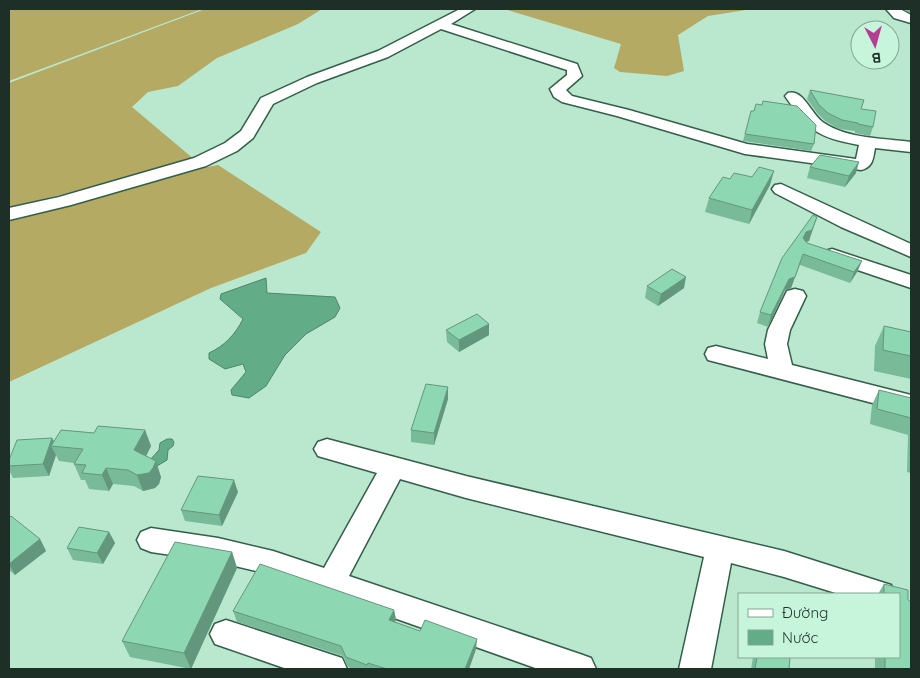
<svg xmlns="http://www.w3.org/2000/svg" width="920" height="678" font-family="Quicksand,sans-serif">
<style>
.forest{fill:#b4aa64}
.water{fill:#62ac88;stroke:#4d866b}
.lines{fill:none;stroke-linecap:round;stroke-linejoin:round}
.minor-casing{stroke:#345e49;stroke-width:3}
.minor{fill:#fff;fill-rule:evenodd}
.wall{fill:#79ba99}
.shaded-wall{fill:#63977d}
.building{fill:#8dd8b2;stroke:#63977d}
</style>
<rect width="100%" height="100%" fill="#bae8cf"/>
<g class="forest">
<polygon points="9,9 202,9 9,81"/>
<polygon points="205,9 322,9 298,24 217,58 178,86 148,92 132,107 195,160 9,208 9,83"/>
<polygon points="504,9 752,9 708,16 678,35 684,71 667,76 620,72 614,68 621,44"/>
<polygon points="218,165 321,232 306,253 211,288 9,382 9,219 192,170"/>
</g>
<g class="water">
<path d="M266 278 267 293 335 297 340 308 335 317 306 334 285 355 266 386 249 398 232 395 231 390 246 372 243 364 225 369 209 359V353C224 346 235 335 243 319L220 299 221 294Z"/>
<polygon points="167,439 172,439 174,442 173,446 168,450 167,460 157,466 149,461 159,450 160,443"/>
</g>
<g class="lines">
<g class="minor-casing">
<g id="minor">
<path d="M460 9H475L451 24 577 64 582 76 566 90 572 96 629 110 747 144 856 159 859 145C817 137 809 131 785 96L788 93C804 89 811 115 824 123 848 139 883 138 911 142V152L875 148C873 159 873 167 861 170L745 154 617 116 562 102 554 97 550 89 567 75V70L441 29 388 57 317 83 273 104 253 138 237 151 206 166 71 205 9 220V208L59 197 194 158 225 143 241 131 261 98 307 77 378 51Z"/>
<polygon points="886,9 900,9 911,15 911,23 894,18"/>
<polygon points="781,184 911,244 911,257 841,227 775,193 772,189 775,185"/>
<polygon points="832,249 911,275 911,288 825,259 822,255 825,251"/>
<polygon points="795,289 803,291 806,296 790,330 787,344 792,365 911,395 911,413 708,360 705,354 708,348 716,346 768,359 765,344 768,330 787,291"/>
<polygon points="327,439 466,476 784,551 891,585 895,594 839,594 784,577 731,563 711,669 679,669 704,557 466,498 400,479 349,576 580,654 591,658 596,669 538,669 273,575 218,562 151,552 141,548 137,540 141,532 151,528 218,538 273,551 324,568 377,473 318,456 314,449 318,442"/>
<polygon points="226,620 342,658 347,669 287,669 215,644 210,634 215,624"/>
</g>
</g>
<use href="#minor" class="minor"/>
</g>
<g class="wall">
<polygon points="901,9 911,9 911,13"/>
<polygon points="810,90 861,109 873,127 870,136 855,133 855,131 839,129 825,121 817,113 807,99"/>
<polygon points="751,111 814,144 811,151 743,141"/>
<polygon points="810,167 856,173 845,187 807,178"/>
<polygon points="770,185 749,224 705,212 709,198"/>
<polygon points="813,215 809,241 806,242 807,243 862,261 857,272 850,283 800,265 791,288 785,290 768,327 757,323 760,312"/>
<polygon points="647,286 684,288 658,306 645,298"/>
<polygon points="884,326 911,332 911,379 874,371 875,346"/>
<polygon points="446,330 489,335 459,352 447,342"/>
<polygon points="879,390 911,398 911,473 907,472 908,435 870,424 872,405"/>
<polygon points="448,399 434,445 411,442 411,430"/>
<polygon points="145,430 151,446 146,456 161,477 159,484 155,488 143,491 134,486 113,484 109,491 89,489 85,480 81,480 74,464 74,463 59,461 56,455 49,476 13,478 9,470 9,460 52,438 54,441 94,433"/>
<polygon points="238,492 222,526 185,521 181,510"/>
<polygon points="9,518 40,539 46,551 15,575 9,570"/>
<polygon points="109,532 115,543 103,564 73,560 67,548"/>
<polygon points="232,552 237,568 191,669 130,657 122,641"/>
<polygon points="884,584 908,600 911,669 875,669 875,657 899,657 899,594 878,594"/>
<polygon points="394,610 396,620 395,622 420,631 476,649 469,669 354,669 348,667 343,656 237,622 233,611"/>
<polygon points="753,657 790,657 789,669 751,669"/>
</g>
<g class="shaded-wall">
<polygon points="859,162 856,173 845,187 849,176"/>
<polygon points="774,171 770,185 749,224 752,210"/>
<polygon points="817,217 809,241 802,243 803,238 806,232"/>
<polygon points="803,254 791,288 785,290 768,327 771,315 789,279"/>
<polygon points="862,261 857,272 850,283 854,272"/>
<polygon points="686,277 684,288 658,306 661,294"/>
<polygon points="489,324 489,335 459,352 459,340"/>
<polygon points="448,387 448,399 434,445 434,433"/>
<polygon points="145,430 151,446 141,466 134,450"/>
<polygon points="52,438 56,446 51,446 56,455 49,476 43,464"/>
<polygon points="156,461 161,477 159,484 155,488 143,491 137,475"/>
<polygon points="106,468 113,484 109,491 102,475"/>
<polygon points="234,480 238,492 222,526 219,515"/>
<polygon points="109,532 115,543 103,564 97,553"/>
<polygon points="40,539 46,551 15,575 9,564"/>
<polygon points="232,552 237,568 191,669 184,653"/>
<polygon points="394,610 396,620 390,631 389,620"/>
<polygon points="477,639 476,649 469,669 465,669"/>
</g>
<g class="building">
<polygon points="810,90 864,100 861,109 876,111 873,127 858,124 858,123 842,120 828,113 819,105"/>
<polygon points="763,101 797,106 816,125 814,144 745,134 751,111 754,111 756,104 762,105"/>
<polygon points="820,155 859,162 849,176 810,167"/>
<polygon points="759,167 774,171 752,210 709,198 723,177 730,179 734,173 752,177"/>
<polygon points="813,215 817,217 812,230 806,232 803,238 807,243 862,261 854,272 803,254 795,277 789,279 771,315 760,312 782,258"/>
<polygon points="672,269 686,277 661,294 647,286"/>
<polygon points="477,314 489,324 459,340 446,330"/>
<polygon points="884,326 911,332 911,356 883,350"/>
<polygon points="426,384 448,387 434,433 411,430"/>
<polygon points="879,390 911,398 911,418 877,409"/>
<polygon points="98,426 145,430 134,450 156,461 153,468 149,473 137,475 128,470 106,468 102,475 82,473 86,465 74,464 83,449 51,446 61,430 94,433"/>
<polygon points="52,438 43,464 9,466 9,460 17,440"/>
<polygon points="198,476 234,480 219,515 181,510"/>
<polygon points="11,516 40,539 9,564 9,518"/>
<polygon points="79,527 109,532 97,553 67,548"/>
<polygon points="175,542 232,552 184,653 122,641"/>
<polygon points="260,564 394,610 389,620 420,631 425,620 477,639 465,669 387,669 368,663 367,665 346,657 341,646 233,611"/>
<polygon points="884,584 908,590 908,600 911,602 911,669 885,669 885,657 899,657 899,594 884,594"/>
<polygon points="757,657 790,657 789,669 755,669"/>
</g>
<rect width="920" height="678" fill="none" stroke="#1d2f26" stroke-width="20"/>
<rect x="738" y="593" width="162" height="65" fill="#c7f5dc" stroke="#83a693"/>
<rect x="748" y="609" width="25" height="8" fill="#ffffff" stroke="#83a693"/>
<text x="782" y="618" font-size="15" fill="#1d2f26">Đường</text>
<rect x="748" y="630" width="25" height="15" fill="#62ac88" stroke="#83a693"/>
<text x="782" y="643" font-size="15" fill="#1d2f26">Nước</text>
<g transform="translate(875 45) rotate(174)"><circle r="24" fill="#c7f5dc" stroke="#83a693"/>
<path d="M0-4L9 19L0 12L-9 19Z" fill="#b63e92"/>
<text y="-8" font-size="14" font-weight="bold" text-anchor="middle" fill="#1d2f26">B</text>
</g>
</svg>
